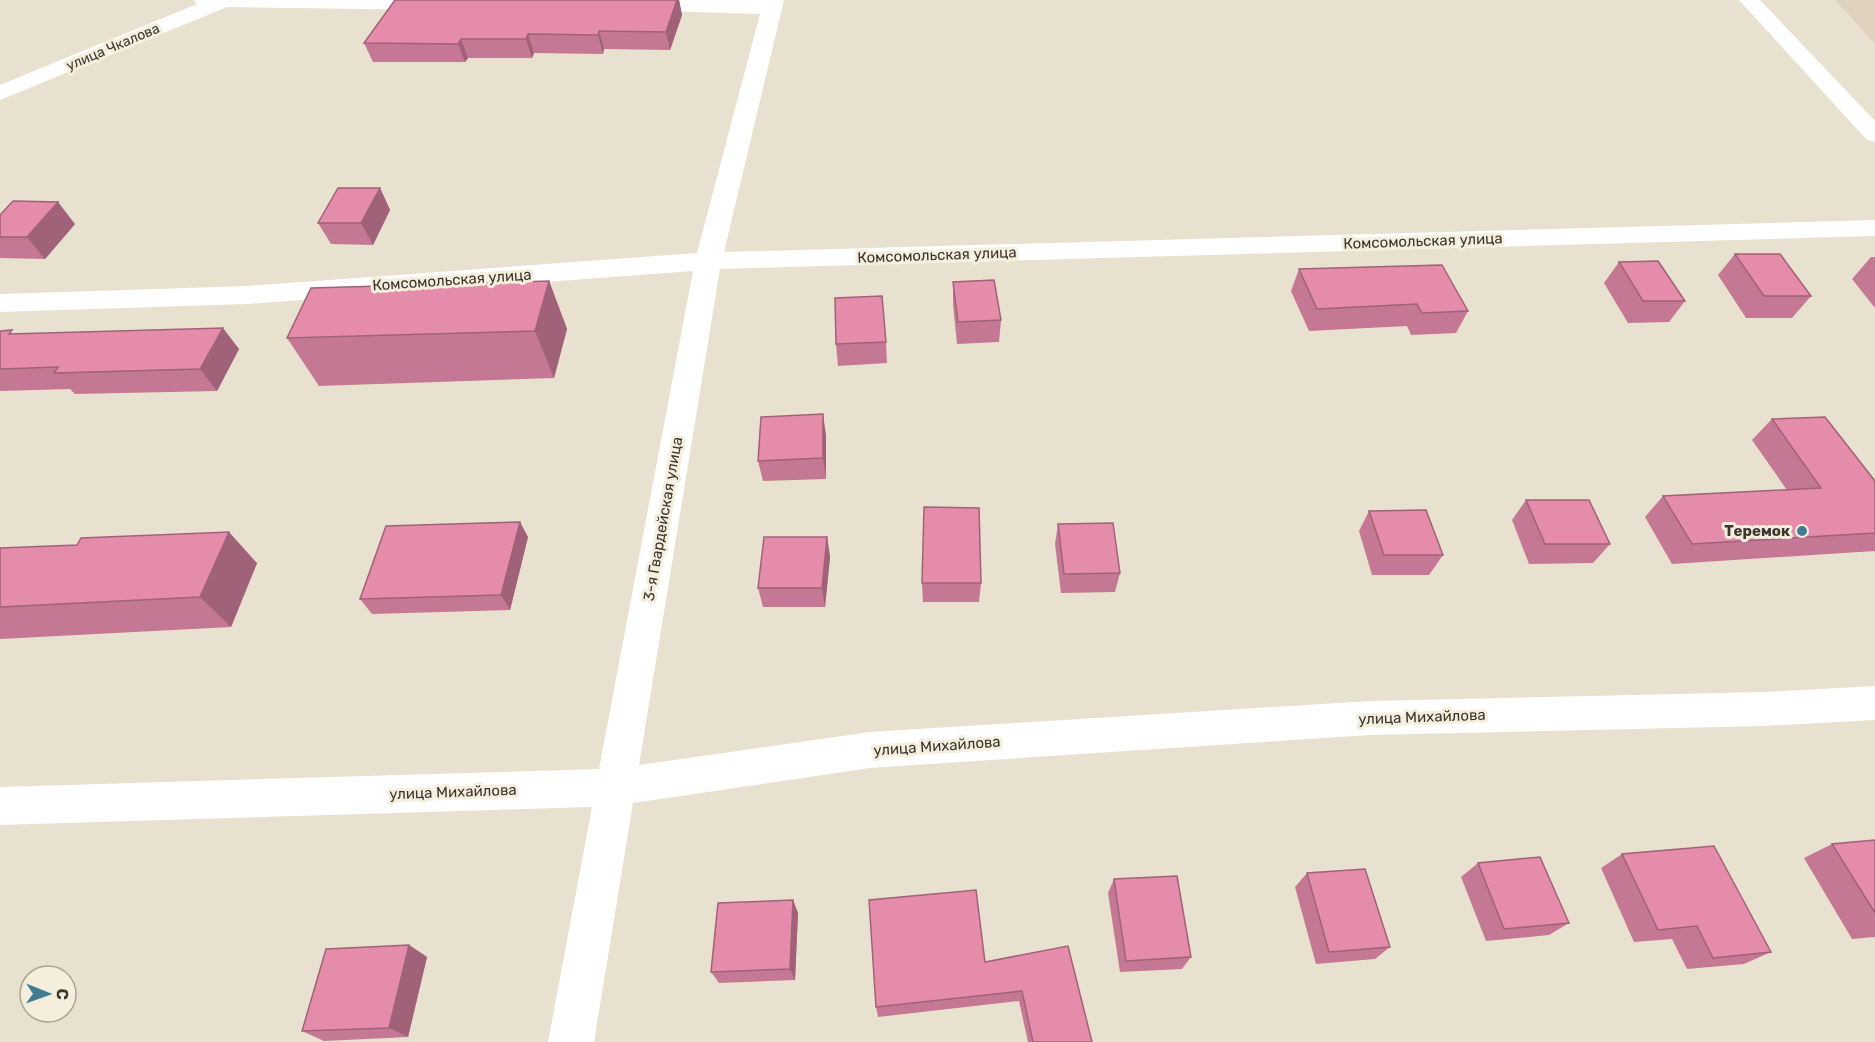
<svg xmlns="http://www.w3.org/2000/svg" width="1875" height="1042" font-family="Rubik,sans-serif">
<style>
.education{fill:#dfd3bf}
.lines{fill:none;stroke-linecap:round;stroke-linejoin:round}
.minor{fill:#fff;fill-rule:evenodd}
.wall{fill:#c57893}
.shaded-wall{fill:#a06278}
.building{fill:#e58cab;stroke:#a06278;stroke-width:1.5}
.poi-dot{fill:#407d94;stroke:#f6eedd;stroke-width:2}
.labels{text-anchor:middle;dominant-baseline:central;stroke-width:6;stroke-linejoin:round;paint-order:stroke}
.far-street-label{font-size:14px;fill:#39362f;stroke:#f6eedd}
.street-label{font-size:15px;fill:#39362f;stroke:#f6eedd}
.poi-label{font-size:15px;font-weight:bold;fill:#39362f;stroke:#f6eedd;text-anchor:end}
</style>
<rect width="100%" height="100%" fill="#e9e1d0"/>
<polygon class="education" points="1835,0 1875,0 1875,44"/>
<g class="lines">
<g class="minor">
<polygon points="194,0 447,0 449,4 446,8 439,10 227,7 0,100 0,85 197,4"/>
<polygon points="633,0 784,0 724,252 1875,220 1875,236 720,269 639,765 870,732 1370,701 1763,692 1875,686 1875,720 1763,726 1370,735 870,768 633,803 594,1042 548,1042 592,807 0,825 0,787 599,769 693,271 247,304 0,312 0,294 247,286 697,253 760,14 627,10 624,6"/>
<polygon points="1739,0 1760,0 1875,121 1875,142 1867,140"/>
</g>
</g>
<g class="wall">
<polygon points="395,0 679,0 682,15 670,50 604,49 603,54 534,53 532,58 468,58 465,62 373,62 364,43"/>
<polygon points="380,188 390,210 373,245 331,244 318,223"/>
<polygon points="0,215 75,224 45,259 0,258"/>
<polygon points="1735,254 1811,296 1792,318 1746,318 1718,275"/>
<polygon points="1871,257 1875,257 1875,308 1852,279"/>
<polygon points="1619,262 1685,301 1669,322 1628,323 1604,283"/>
<polygon points="1299,269 1468,311 1456,333 1411,335 1407,326 1309,331 1291,291"/>
<polygon points="549,281 567,329 554,378 319,386 287,338"/>
<polygon points="953,282 1001,320 999,342 957,344 953,304"/>
<polygon points="0,331 16,334 239,349 217,391 75,394 70,389 0,391"/>
<polygon points="886,342 887,363 838,366 836,344"/>
<polygon points="1772,419 1875,481 1875,551 1672,564 1645,517 1663,496 1787,490 1752,440"/>
<polygon points="826,435 826,479 763,481 758,461"/>
<polygon points="1526,500 1610,544 1593,563 1529,564 1512,520"/>
<polygon points="1369,511 1443,555 1429,575 1372,575 1359,531"/>
<polygon points="1058,524 1120,573 1115,592 1061,593 1055,544"/>
<polygon points="528,537 510,610 372,614 360,599"/>
<polygon points="827,537 830,557 825,607 763,607 758,588"/>
<polygon points="0,548 257,563 231,627 0,639"/>
<polygon points="922,583 981,583 979,602 923,602"/>
<polygon points="1875,840 1875,937 1852,939 1804,858 1832,844"/>
<polygon points="1622,854 1771,952 1744,964 1687,969 1672,939 1634,942 1601,868"/>
<polygon points="1478,863 1569,923 1549,935 1486,941 1461,877"/>
<polygon points="1307,873 1390,947 1375,959 1316,964 1295,887"/>
<polygon points="1114,879 1191,957 1182,969 1120,972 1108,893"/>
<polygon points="793,900 798,913 795,980 719,983 711,972"/>
<polygon points="409,945 427,957 408,1037 324,1041 302,1031"/>
<polygon points="985,962 1092,1042 1028,1042 1019,1001 878,1017 876,1007"/>
</g>
<g class="shaded-wall">
<polygon points="677,0 679,0 682,15 670,50 666,32"/>
<polygon points="599,31 604,49 603,54 598,35"/>
<polygon points="528,34 534,53 532,58 526,39"/>
<polygon points="461,39 468,58 465,62 458,44"/>
<polygon points="380,188 390,210 373,245 361,223"/>
<polygon points="58,202 75,224 45,259 27,237"/>
<polygon points="549,281 567,329 554,378 535,331"/>
<polygon points="223,328 239,349 217,391 200,369"/>
<polygon points="823,414 826,435 826,479 823,458"/>
<polygon points="520,522 528,537 510,610 501,595"/>
<polygon points="229,532 257,563 231,627 200,597"/>
<polygon points="827,537 830,557 825,607 822,588"/>
<polygon points="793,900 798,913 795,980 790,969"/>
<polygon points="409,945 427,957 408,1037 389,1028"/>
</g>
<g class="building">
<polygon points="395,0 677,0 666,32 599,31 598,35 528,34 526,39 461,39 458,44 364,43"/>
<polygon points="338,188 380,188 361,223 318,223"/>
<polygon points="13,201 58,202 27,237 0,237 0,215"/>
<polygon points="1735,254 1780,254 1811,296 1764,296"/>
<polygon points="1658,261 1685,301 1643,301 1619,262"/>
<polygon points="1442,265 1468,311 1422,313 1417,304 1317,309 1299,269"/>
<polygon points="994,280 1001,320 958,322 953,282"/>
<polygon points="549,281 535,331 287,338 311,288"/>
<polygon points="882,296 886,342 836,344 835,298"/>
<polygon points="223,328 200,369 54,373 58,367 0,369 0,331 12,330 9,334"/>
<polygon points="823,414 823,458 758,461 761,417"/>
<polygon points="1825,417 1875,481 1875,533 1692,544 1663,496 1821,488 1772,419"/>
<polygon points="1526,500 1589,500 1610,544 1545,544"/>
<polygon points="924,507 979,508 981,583 922,583"/>
<polygon points="1426,510 1443,555 1384,555 1369,511"/>
<polygon points="520,522 501,595 360,599 386,526"/>
<polygon points="1113,523 1120,573 1064,574 1058,524"/>
<polygon points="229,532 200,597 0,607 0,548 77,545 81,538"/>
<polygon points="764,537 827,537 822,588 758,588"/>
<polygon points="1875,840 1875,913 1832,844"/>
<polygon points="1714,846 1771,952 1713,958 1697,926 1658,930 1622,854"/>
<polygon points="1540,857 1569,923 1504,929 1478,863"/>
<polygon points="1365,869 1390,947 1329,952 1307,873"/>
<polygon points="1177,876 1191,957 1126,961 1114,879"/>
<polygon points="976,890 985,962 1068,946 1092,1042 1033,1042 1022,991 876,1007 869,900"/>
<polygon points="793,900 790,969 711,972 718,903"/>
<polygon points="409,945 389,1028 302,1031 326,949"/>
</g>
<circle class="poi-dot" cx="1802" cy="531" r="6"/>
<g class="labels">
<g class="far-street-label">
<text transform="translate(113 47) rotate(-23)">улица Чкалова</text>
</g>
<g class="street-label">
<text transform="translate(1423 241) rotate(-2)">Комсомольская улица</text>
<text transform="translate(937 255) rotate(-2)">Комсомольская улица</text>
<text transform="translate(452 280) rotate(-4)">Комсомольская улица</text>
<text transform="translate(663 519) rotate(-80)">3-я Гвардейская улица</text>
<text transform="translate(1422 717) rotate(-2)">улица Михайлова</text>
<text transform="translate(937 746) rotate(-4)">улица Михайлова</text>
<text transform="translate(453 792) rotate(-2)">улица Михайлова</text>
</g>
<g class="poi-label">
<text x="1790" y="531">Теремок</text>
</g>
</g>
<g transform="translate(48 994) rotate(91)"><circle r="28" fill="#f6eedd" stroke="#aaa497" stroke-width="1.5"/>
<path d="M0-4.5L10 22L0 15L-10 22Z" fill="#407d94"/>
<text y="-9" font-size="16" font-weight="bold" text-anchor="middle" fill="#39362f">С</text>
</g>
</svg>
